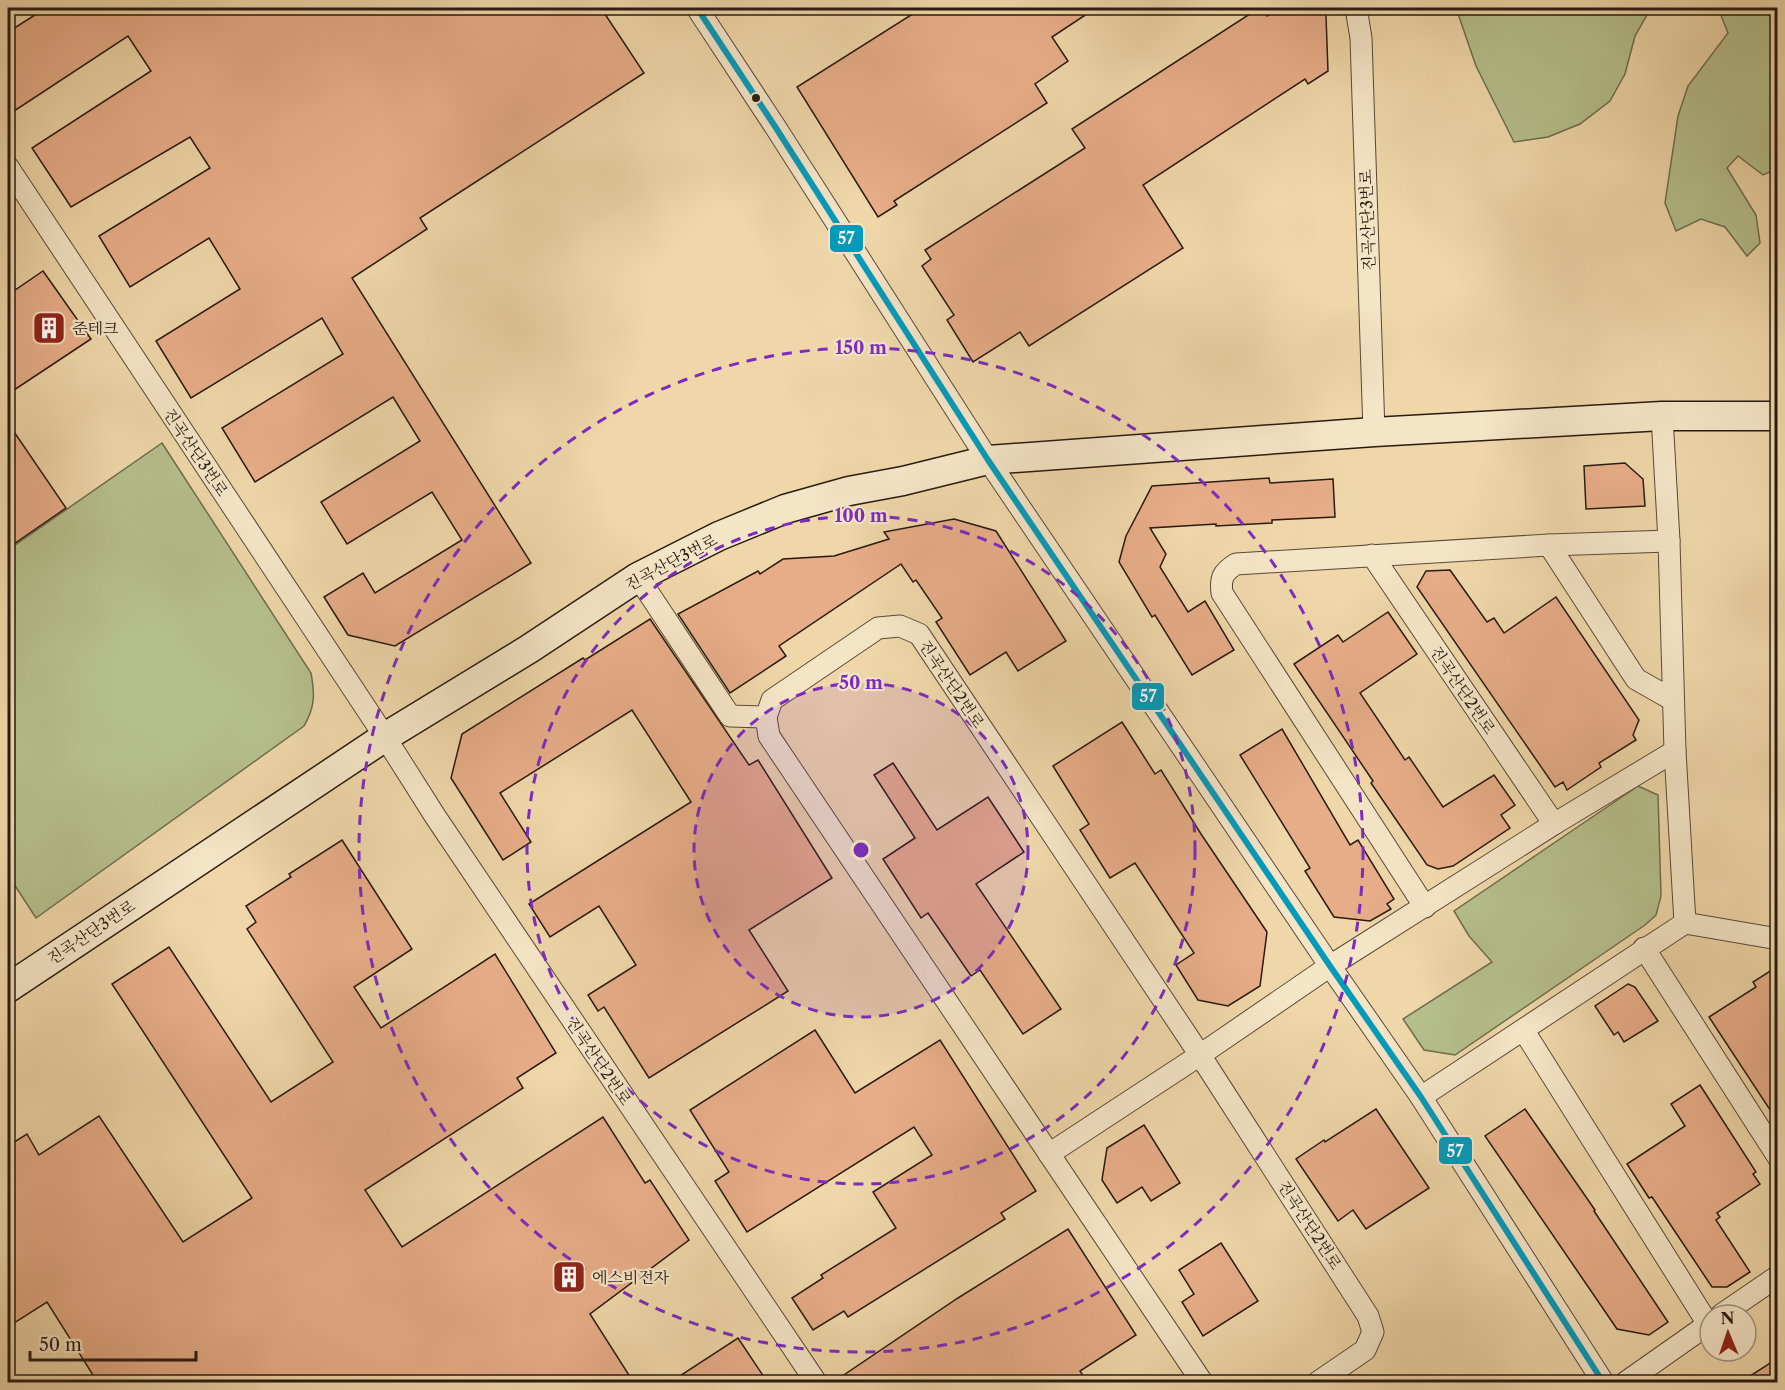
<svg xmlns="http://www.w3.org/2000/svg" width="1785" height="1390" font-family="'Libre Caslon Text','Noto Serif KR',serif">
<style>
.green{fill:#b5bf8b;stroke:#6f6c4e;stroke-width:1.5}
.building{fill:#e7ad88;stroke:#291a12;stroke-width:1.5}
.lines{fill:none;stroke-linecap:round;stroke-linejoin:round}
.street-casing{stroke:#5a4938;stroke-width:23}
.secondary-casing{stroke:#291a12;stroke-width:31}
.street{stroke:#f5e5c7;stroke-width:21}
.secondary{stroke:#f5e5c7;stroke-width:28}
.bus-1-casing{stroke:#f5e5c7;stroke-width:10}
.bus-1{stroke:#049bbb;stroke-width:6}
.ring{fill:none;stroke:#7b2cbf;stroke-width:3;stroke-dasharray:10 8}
.bus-dot{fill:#291a12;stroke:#f5e5c7;stroke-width:2}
.labels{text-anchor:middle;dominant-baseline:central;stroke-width:4.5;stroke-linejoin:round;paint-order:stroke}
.street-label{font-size:16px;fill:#291a12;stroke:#f5e5c7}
.poi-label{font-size:16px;fill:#291a12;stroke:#f5e5c7;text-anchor:start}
.centre{fill:#7b2cbf;stroke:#f5e5c7;stroke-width:3}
.ring-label{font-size:18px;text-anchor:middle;font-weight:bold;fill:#7b2cbf;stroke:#f5e5c7;stroke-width:4.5;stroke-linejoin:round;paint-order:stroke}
.line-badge{stroke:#f5e5c7;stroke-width:2}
.badge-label{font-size:16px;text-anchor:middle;font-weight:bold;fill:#fff}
</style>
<rect width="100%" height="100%" fill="#efd7a9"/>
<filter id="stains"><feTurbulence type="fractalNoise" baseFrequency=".00333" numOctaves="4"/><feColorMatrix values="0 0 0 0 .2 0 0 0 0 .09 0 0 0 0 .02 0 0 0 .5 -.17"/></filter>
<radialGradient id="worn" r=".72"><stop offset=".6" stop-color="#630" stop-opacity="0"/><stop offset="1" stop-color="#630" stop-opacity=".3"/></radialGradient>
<g class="green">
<polygon points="1456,8 1651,8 1635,36 1625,74 1610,101 1580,124 1548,137 1514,142 1476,66"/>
<polygon points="1718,8 1765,8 1777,27 1777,169 1763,175 1738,156 1727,168 1756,215 1760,243 1747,256 1725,227 1701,219 1676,231 1665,203 1678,116 1688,86 1728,33"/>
<path d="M162 443 311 673C315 695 315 707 304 726L36 918 8 875V550Z"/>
<polygon points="1638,786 1658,795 1661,896 1656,915 1645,925 1455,1055 1424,1050 1403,1019 1492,962 1469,936 1454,911"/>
</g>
<g class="building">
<polygon points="46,8 601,8 644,73 420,218 427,229 352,278 531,563 395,646 348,635 324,597 363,573 375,593 462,540 432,492 347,544 321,502 420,441 393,397 255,482 222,428 343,354 322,318 191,398 156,341 240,289 209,238 130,287 99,236 210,168 190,137 71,207 32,148 151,71 128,36 8,115 8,32"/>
<polygon points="922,8 1096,8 1052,37 1068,61 1035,84 1047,103 894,201 897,205 878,217 797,87"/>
<polygon points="1259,8 1262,8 1267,16 1280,8 1320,8 1326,16 1328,71 1308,84 1305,79 1143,185 1183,248 1029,346 1020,332 973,362 947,320 954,315 922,266 931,259 925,250 1085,148 1072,129"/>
<polygon points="43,271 91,339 8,394 8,295"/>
<polygon points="8,423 66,508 8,548"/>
<polygon points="1625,463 1643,479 1645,506 1586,509 1584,466"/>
<polygon points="1269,478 1270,483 1333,479 1335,517 1272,520 1272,523 1216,526 1216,524 1150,528 1166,554 1160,567 1188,612 1205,601 1234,650 1192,675 1155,615 1152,617 1119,562 1126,536 1152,486"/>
<polygon points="954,519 996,531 1066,641 1018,671 1006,652 970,675 936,622 942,618 916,580 913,582 901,564 779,646 786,656 730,693 678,614 758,571 760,574 783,559 834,556 889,539 884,532"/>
<polygon points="1450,570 1487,622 1494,618 1504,633 1556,597 1639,720 1633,735 1636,740 1599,763 1601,767 1567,790 1563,782 1555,787 1417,587 1426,571"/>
<polygon points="1388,612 1417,654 1360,693 1405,760 1409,757 1443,807 1494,775 1515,805 1501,815 1510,828 1453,866 1438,869 1427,865 1371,783 1373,781 1294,664 1338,635 1343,642"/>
<polygon points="650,619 749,765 758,760 832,878 749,930 788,991 649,1078 604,1007 598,1011 588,995 636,965 599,906 550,937 529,904 691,802 632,710 500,793 531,842 503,860 451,778 462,734 583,658 585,660"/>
<polygon points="1122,722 1155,774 1161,770 1201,834 1267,932 1260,986 1228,1006 1198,1000 1176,965 1194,953 1135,863 1110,878 1080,830 1089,824 1053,766"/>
<polygon points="1282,729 1350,845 1358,840 1394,899 1387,904 1391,909 1370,921 1334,917 1305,871 1310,868 1240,755"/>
<polygon points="893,763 937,830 988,797 1024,852 976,884 1061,1009 1023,1034 980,970 971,976 928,913 921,918 883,859 915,838 874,775"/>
<polygon points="342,840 412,949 354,987 381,1028 495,954 556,1053 517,1078 523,1088 365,1190 402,1247 603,1117 645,1183 650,1180 689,1240 590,1314 634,1383 98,1383 47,1302 8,1327 8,1146 27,1134 39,1155 99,1116 183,1242 252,1198 112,984 169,947 271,1102 333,1062 247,929 256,922 246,906 291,877 289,874"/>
<polygon points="1778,966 1778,1122 1709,1017 1756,987 1753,982"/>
<polygon points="1628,984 1635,987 1658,1021 1624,1042 1618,1032 1614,1035 1595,1006"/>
<polygon points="815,1030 855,1093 940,1040 1036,1191 1001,1213 1005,1219 848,1317 844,1311 813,1330 792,1298 823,1278 821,1275 896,1228 873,1192 932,1155 914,1127 747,1232 715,1181 729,1172 690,1110"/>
<polygon points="1700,1085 1756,1172 1753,1174 1760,1184 1717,1213 1720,1217 1716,1220 1750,1272 1727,1287 1712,1287 1652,1197 1649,1198 1627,1164 1685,1126 1671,1104"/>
<polygon points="1376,1109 1429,1188 1366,1229 1353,1210 1338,1221 1296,1159 1324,1140 1325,1142"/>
<polygon points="1525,1109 1595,1210 1594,1211 1668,1322 1649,1335 1617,1329 1485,1136"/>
<polygon points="1144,1125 1180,1183 1151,1201 1142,1187 1117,1203 1102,1180 1107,1148"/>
<polygon points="1068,1229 1136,1335 1080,1371 1088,1383 832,1383 958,1298"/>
<polygon points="1221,1243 1258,1301 1203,1336 1182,1302 1194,1294 1179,1270"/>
<polygon points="738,1338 768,1383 669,1383"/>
<polygon points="1778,1358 1778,1383 1739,1383"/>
</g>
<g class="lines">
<g class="street-casing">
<g id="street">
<polyline points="697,8 776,128 988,460 1330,966 1421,1097 1603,1382"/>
<polyline points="1356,8 1361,38 1374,432"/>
<polyline points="8,167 385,737 435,816 816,1382"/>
<polyline points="1662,416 1669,541 1675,751 1685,923"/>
<polyline points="1549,545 1636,679 1673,700"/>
<polyline points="1372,555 1554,824"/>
<polyline points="638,577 730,716 766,717"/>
<path d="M1425 907 1222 593C1220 578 1223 572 1236 564L1549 545 1669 541"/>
<polyline points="1644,948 1778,1157"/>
<polyline points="1524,1031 1708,1324"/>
<polyline points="1421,1097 1685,923 1778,939"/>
<polyline points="1049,1154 1200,1055 1330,966 1554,824 1675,751"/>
<polyline points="1721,1315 1778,1276"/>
<polyline points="1202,1382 769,736 766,717 772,700 878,628 900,626 919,634 1200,1055 1368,1316 1373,1332 1365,1350 1318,1382"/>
<polyline points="1626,1382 1710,1323"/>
</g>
</g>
<g class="secondary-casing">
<polyline id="secondary" points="8,988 385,737 529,649 638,577 719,536 785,509 849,491 903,481 988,460 1374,432 1662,416 1778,416"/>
</g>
<use href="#street" class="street"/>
<use href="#secondary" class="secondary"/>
<g class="bus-1-casing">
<polyline id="bus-1" points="697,8 776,128 988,460 1330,966 1421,1097 1603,1382"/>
</g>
<use href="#bus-1" class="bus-1"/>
</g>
<circle cx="861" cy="850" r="167" fill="#7b2cbf" fill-opacity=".12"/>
<g class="ring">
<circle cx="861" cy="850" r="167"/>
<circle cx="861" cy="850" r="334"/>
<circle cx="861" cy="850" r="502"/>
</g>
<defs>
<g id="building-square" transform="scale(1.725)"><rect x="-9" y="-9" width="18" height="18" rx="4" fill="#8f2418" stroke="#f5e5c7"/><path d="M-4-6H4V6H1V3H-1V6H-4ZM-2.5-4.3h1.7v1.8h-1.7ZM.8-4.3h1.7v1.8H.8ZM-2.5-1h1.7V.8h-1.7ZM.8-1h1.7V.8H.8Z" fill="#fff"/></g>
</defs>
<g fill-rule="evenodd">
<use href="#building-square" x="49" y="328"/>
<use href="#building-square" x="569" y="1277"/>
</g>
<circle class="bus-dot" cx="756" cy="98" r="5"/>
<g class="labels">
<g class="street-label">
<text transform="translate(1367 220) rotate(-92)">진곡산단3번로</text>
<text transform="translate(196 452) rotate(56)">진곡산단3번로</text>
<text transform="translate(671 562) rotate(-28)">진곡산단3번로</text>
<text transform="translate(952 684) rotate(56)">진곡산단2번로</text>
<text transform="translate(1463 690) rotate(56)">진곡산단2번로</text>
<text transform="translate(91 932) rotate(-34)">진곡산단3번로</text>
<text transform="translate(599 1061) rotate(56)">진곡산단2번로</text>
<text transform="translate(1310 1225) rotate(57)">진곡산단2번로</text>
</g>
<g class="poi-label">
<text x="72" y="328">준테크</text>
<text x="592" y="1277">에스비전자</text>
</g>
</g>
<circle cx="861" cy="850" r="9" class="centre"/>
<g class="ring-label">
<text x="861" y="354">150 m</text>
<text x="861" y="522">100 m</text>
<text x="861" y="689">50 m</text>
</g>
<g class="line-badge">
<rect x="829" y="224" width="35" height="29" rx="6" fill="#049bbb"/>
<rect x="1131" y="682" width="34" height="29" rx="6" fill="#049bbb"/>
<rect x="1438" y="1136" width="35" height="29" rx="6" fill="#049bbb"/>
</g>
<g class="badge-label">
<text x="846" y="244">57</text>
<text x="1148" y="702">57</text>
<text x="1455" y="1157">57</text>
</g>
<rect width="1785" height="1390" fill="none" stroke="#efd7a9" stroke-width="30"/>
<rect x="9" y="9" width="1767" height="1372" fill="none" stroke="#291a12" stroke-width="3"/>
<rect x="15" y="15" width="1755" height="1360" fill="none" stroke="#291a12" stroke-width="1.5"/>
<g transform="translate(1728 1333) rotate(358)"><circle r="28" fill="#f5e5c7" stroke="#a3947f" stroke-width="1.5"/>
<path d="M0-4.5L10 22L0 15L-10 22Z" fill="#8f2418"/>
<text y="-9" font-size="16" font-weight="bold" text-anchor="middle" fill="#291a12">N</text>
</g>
<path d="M30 1351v9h166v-9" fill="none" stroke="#291a12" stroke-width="3"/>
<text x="39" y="1351" font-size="18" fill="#291a12" stroke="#f5e5c7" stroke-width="4.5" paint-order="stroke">50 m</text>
<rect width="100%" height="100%" filter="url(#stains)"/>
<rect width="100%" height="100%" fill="url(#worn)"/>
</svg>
